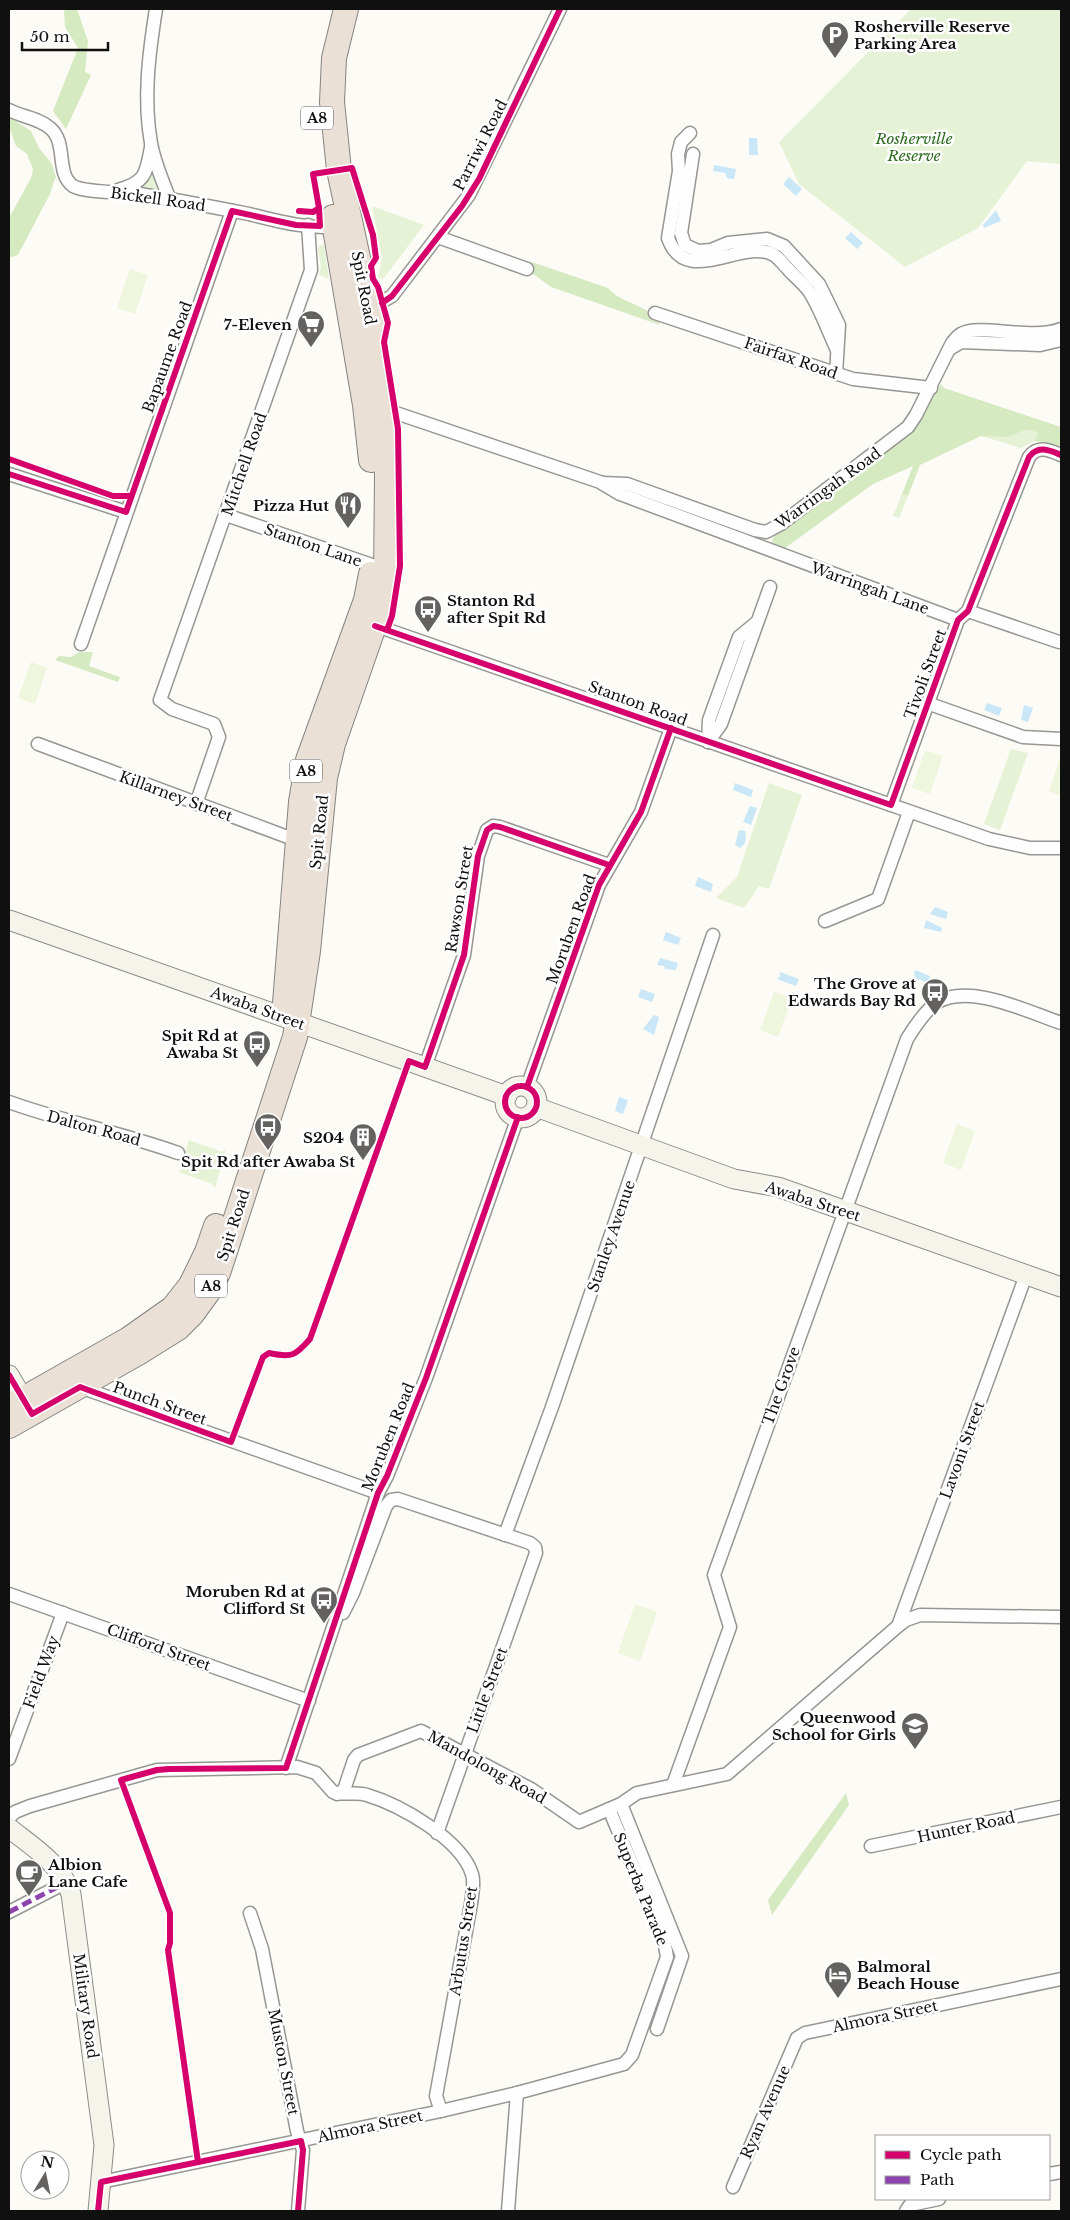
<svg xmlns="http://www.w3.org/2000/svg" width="1070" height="2220" font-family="'Libre Baskerville',serif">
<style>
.green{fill:#e5f2d5}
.forest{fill:#d6eac2}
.pitch{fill:#eff6de}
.water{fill:#cae7f7}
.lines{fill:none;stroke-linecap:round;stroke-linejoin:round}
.street-casing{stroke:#969693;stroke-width:15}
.secondary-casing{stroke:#8d8c8a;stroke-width:21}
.highway-casing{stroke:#848380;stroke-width:26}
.street{stroke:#fffefe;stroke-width:12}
.secondary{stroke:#f5f4eb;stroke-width:19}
.highway{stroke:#eae0d6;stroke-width:24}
.quiet{stroke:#8e44ad;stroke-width:5;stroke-dasharray:10 5;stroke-linecap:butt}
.cycleway-casing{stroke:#fff;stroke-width:9}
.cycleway{stroke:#d6006c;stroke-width:6}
.labels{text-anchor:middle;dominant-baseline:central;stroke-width:5;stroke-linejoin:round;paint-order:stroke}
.shield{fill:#fff;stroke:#585858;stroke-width:1}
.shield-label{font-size:14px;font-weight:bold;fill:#101010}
.poi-label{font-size:15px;font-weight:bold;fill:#101010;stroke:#fff;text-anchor:end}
.park-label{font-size:15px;font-style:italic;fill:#2c6a1d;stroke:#fff}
.street-label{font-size:15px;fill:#101010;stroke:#fff}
</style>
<rect width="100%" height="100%" fill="#fcfbf5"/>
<g class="green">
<polygon points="911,9 1061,9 1061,164 1027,161 978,228 905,267 799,184 779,142"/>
<polygon points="151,175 155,177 158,191 140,189"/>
<polygon points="372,206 424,225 383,279 378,277 382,258"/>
<polygon points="321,245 324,245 329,279 319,275 321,267 318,248"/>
<polygon points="1025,430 1034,430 1038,434 1035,441 1021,448 981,436 1008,437"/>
<polygon points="902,494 908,496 899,518 893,516"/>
<polygon points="1011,749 1028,753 1000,830 984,824"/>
<polygon points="769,783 802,795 769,889 759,886 744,908 716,898 737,877"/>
<polygon points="189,1140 222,1152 226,1148 215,1188 212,1184 179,1172"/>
</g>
<g class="forest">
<polygon points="61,9 77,9 88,41 85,72 91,75 66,129 53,111 78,48 65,27 64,10"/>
<polygon points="9,117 31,131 39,148 52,164 57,181 55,178 50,194 18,255 9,258 9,218 31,178 33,169 27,154 16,146 9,127"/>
<path d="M529 261 608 288C621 304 652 305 660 325L551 287 532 273 534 267Z"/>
<polygon points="941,384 944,388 1061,427 1061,446 1035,441 1038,434 1034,430 1025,430 1008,437 981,436 920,465 908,496 902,494 913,466 873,484 781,551 773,548 772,540 776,532 914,430"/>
<polygon points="79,652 93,652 89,666 120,677 118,682 55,660 59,656 71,657"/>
<polygon points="846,1793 849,1805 772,1915 768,1900"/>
</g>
<g class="pitch">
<polygon points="130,269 148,275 135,314 117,308"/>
<polygon points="31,662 47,668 35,704 18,698"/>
<polygon points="925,750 943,756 930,794 912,788"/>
<polygon points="1061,755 1061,796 1049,791"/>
<polygon points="774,992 792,998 778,1037 760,1030"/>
<polygon points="957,1124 975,1131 961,1170 943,1163"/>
<polygon points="635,1604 657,1612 640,1661 618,1653"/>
</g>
<g class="water">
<polygon points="749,138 757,138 758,155 749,155"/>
<polygon points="714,165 736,169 734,179 727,178 725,173 713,171"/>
<polygon points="789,177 802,189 796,196 783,184"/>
<polygon points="996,210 1001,221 984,228 983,225"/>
<polygon points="851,232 863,243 857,249 845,238"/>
<polygon points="987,703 1002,708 999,716 984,710"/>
<polygon points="1024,705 1033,708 1028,722 1021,720"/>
<polygon points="735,783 753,790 751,797 733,790"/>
<polygon points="750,806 757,808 751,825 743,822"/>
<path d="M739 830 745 831C747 836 746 845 740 848L735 845Z"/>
<polygon points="698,877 713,884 711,892 695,886"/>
<polygon points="935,907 948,912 946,919 930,914"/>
<polygon points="926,920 942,928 941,932 924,928"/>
<polygon points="666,932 681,938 678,945 663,940"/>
<polygon points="660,958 678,963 676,970 665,969 664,966 657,965"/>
<polygon points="915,970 930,976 928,983 919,979 917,982 914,975"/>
<polygon points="780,972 799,979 796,986 777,979 780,976"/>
<polygon points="641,989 655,994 652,1002 638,997"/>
<polygon points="654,1015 659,1017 654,1035 643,1029"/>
<polygon points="619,1097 628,1100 623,1114 615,1111"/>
</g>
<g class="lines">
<g class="street-casing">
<g id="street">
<path d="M156 9C149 53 143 99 151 143 154 162 163 181 169 198"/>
<path d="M9 110C22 117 39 118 50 128 68 143 55 173 73 186 85 193 125 192 140 194 177 200 213 207 249 214 277 221 309 230 338 226"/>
<path d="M690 133 681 142 678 154 679 171 668 238C686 289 742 237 774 255 779 258 783 264 788 269 794 276 803 283 809 291 820 308 828 331 837 350"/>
<polyline points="693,154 681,233 685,245 698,251 711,250 728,243 767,239 784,246 819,284 839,325 836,374"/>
<path d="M118 190C146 182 146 174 151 147"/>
<polyline points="438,237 527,269"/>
<polyline points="369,309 392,296 469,195 560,9"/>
<polyline points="655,313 853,379 931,388"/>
<polyline points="951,348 961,342 1040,345 1061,340"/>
<polyline points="378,415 396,413 600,482 620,494 958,620"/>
<polyline points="9,474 126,512"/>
<path d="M602 483 627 484 755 530 766 532 781 524 908 427 916 415 952 343C955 340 957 336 961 334 980 323 1031 341 1061 329"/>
<polyline points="226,515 372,565"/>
<polyline points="968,611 1059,642"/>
<polyline points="371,624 989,839 1030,848 1061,848"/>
<polyline points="81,644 232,211"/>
<polyline points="927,703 1023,737 1061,739"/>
<polyline points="708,742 721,724 770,587"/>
<polyline points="708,742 709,720 739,637 756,623"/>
<polyline points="38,744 285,836 304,839"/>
<polyline points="196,804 219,737 214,724 172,709 160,700 311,270 308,225"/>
<path d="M891 805 958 620 968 611 1029 457C1038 445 1049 450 1061 455"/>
<polyline points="825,921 878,899 909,812"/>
<polyline points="425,1067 464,955 478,856 487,830 493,826 500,827 609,865"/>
<polyline points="527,1087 599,885 641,812 671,728"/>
<path d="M9 1102C64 1122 123 1133 178 1153"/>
<polyline points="80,1387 378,1493"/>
<polyline points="505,1535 552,1407 713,935"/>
<polyline points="9,1594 309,1701"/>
<polyline points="343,1613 353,1593 386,1506 391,1500 398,1499 530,1543 535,1547 536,1553 437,1833"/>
<polyline points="898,1626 1026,1275"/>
<polyline points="9,1759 63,1613"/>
<polyline points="286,1768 378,1493 387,1476 426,1378 518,1117"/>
<path d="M673 1785 730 1627 714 1575 907 1039C915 1026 924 1012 936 1003 969 982 1028 1012 1061 1023"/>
<polyline points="337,1794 344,1790 354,1760 358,1755 421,1731 531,1789 579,1822 621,1804 637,1793 727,1774 898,1626 906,1620 920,1615 1061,1617"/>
<polyline points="621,1804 682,1956 657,2029"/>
<path d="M9 1818 15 1812 30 1806 157 1770 297 1767 316 1773 333 1792C344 1796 356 1791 367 1795 400 1805 461 1839 472 1874 475 1883 472 1895 471 1904L436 2096 441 2111"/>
<polyline points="871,1846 1061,1807"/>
<polyline points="9,1912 67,1882"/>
<polyline points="250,1913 262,1949 297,2131 303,2150 298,2211"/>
<polyline points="1049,2174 1061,2172"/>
<polyline points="101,2182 441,2111 517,2093 624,2064 632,2055 667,1957 664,1940 609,1809"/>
<polyline points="733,2187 797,2038 805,2033 1061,1979"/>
<polyline points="508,2211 517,2093"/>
<polyline points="906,2211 910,2205 939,2199"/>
</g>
</g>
<g class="secondary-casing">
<g id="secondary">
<polyline points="9,920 507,1096"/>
<circle cx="521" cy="1102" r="16"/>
<polyline points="536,1107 734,1179 778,1187 1061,1287"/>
<polyline points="9,1375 30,1411"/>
<path d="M9 1828C33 1847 61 1864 71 1894L104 2145 98 2211"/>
</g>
</g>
<g class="highway-casing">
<g id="highway">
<polyline points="333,217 365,405 371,460"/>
<polyline points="285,1003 301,802 308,760 366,600 371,574"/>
<polyline points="9,1407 129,1339 173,1308 191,1285 207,1252 216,1226"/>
<polyline points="9,1426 138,1353 178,1328 192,1314 208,1292 218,1273 295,1037 308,951 325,778 333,744 380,609 386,578 387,475 381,388 369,309 339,170 332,102 334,58 346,9"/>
</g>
</g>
<use href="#street" class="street"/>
<use href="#secondary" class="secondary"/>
<use href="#highway" class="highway"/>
<polyline class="quiet" points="9,1912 67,1882"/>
<g class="cycleway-casing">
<g id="cycleway">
<polyline points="299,211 313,212 319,208 313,174 352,168 373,235 376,258 371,266 373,279 378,287 388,323 384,342 398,429 400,566 392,616 387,630"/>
<polyline points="382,303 392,296 462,206 479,179 560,9"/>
<polyline points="9,459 113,496 131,496"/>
<polyline points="9,474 126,512 232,211 296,225 320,226 319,208"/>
<path d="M375 626 891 805 958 620 968 611 1029 457C1038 445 1049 450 1061 455"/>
<circle cx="521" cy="1102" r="16"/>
<polyline points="527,1087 599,885 641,812 671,728"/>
<path d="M9 1375 32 1414 80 1387 231 1442 263 1357 269 1353C292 1358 295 1356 310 1339L409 1061 425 1067 464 955 478 856 487 830 493 826 500 827 609 865"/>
<polyline points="198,2162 168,1950 170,1943 170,1913 121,1780 157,1770 169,1769 286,1768 378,1493 387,1476 426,1378 518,1117"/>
<polyline points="98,2211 101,2182 301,2141 303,2150 298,2211"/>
</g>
</g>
<use href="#cycleway" class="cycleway"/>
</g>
<defs>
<g id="parking-pin" transform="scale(1.4375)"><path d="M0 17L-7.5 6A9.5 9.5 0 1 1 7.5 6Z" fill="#636260" stroke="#fff"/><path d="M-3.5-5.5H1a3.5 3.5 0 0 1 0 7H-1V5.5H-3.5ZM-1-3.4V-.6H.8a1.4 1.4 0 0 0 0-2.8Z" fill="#fff"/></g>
<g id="supermarket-pin" transform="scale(1.4375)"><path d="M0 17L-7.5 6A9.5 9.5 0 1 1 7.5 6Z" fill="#636260" stroke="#fff"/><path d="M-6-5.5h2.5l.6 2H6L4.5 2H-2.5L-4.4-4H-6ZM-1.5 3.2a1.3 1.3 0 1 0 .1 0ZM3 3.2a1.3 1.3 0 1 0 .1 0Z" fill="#fff"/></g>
<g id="restaurant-pin" transform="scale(1.4375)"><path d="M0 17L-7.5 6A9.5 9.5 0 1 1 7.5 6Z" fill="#636260" stroke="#fff"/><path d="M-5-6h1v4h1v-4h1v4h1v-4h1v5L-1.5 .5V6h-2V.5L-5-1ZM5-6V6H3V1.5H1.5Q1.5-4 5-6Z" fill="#fff"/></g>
<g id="bus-pin" transform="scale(1.4375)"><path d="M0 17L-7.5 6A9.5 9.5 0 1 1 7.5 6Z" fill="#636260" stroke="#fff"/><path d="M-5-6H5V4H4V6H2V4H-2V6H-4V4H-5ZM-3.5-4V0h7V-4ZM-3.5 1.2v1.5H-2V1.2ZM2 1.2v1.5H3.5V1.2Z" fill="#fff"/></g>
<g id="building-pin" transform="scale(1.4375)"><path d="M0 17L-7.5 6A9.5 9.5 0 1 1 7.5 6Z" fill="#636260" stroke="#fff"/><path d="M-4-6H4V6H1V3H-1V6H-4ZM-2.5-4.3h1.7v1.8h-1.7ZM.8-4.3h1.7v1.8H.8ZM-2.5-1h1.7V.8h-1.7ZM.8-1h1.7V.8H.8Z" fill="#fff"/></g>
<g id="school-pin" transform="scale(1.4375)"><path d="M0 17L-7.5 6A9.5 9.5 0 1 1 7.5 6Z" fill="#636260" stroke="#fff"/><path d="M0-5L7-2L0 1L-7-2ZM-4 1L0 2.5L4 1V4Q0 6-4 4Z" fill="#fff"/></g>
<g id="cafe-pin" transform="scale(1.4375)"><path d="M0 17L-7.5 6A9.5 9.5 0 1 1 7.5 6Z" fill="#636260" stroke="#fff"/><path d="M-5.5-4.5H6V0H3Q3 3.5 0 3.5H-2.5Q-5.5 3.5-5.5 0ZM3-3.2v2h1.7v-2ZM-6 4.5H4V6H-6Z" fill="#fff"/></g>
<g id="hotel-pin" transform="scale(1.4375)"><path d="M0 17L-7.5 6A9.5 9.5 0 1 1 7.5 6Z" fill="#636260" stroke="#fff"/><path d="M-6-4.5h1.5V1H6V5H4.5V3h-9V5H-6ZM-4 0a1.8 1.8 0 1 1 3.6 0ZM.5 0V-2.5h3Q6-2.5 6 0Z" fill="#fff"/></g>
</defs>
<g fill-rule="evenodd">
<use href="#parking-pin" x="835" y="35"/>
<use href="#supermarket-pin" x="311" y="324"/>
<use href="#restaurant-pin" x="348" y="505"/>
<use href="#bus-pin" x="428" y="609"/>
<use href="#bus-pin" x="935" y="992"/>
<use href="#bus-pin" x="257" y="1044"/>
<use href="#bus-pin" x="268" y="1127"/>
<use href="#building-pin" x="363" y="1137"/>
<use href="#bus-pin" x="324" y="1600"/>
<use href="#school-pin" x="915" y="1726"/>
<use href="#cafe-pin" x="29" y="1873"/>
<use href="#hotel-pin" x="838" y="1975"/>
</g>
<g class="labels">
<g class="shield">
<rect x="301" y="106.5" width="32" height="23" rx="4"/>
<rect x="290" y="759.5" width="32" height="23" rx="4"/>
<rect x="195" y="1274.5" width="32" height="23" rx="4"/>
</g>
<g class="shield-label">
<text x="317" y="118">A8</text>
<text x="306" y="771">A8</text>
<text x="211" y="1286">A8</text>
</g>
<g class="poi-label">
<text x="854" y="26" text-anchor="start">Rosherville Reserve<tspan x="854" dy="17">Parking Area</tspan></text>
<text x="292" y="324">7-Eleven</text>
<text x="329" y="505">Pizza Hut</text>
<text x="447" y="600" text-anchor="start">Stanton Rd<tspan x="447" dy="17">after Spit Rd</tspan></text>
<text x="916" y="983">The Grove at<tspan x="916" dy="17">Edwards Bay Rd</tspan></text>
<text x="238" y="1035">Spit Rd at<tspan x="238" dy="17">Awaba St</tspan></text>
<text x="344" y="1137">S204</text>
<text x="268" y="1161" text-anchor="middle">Spit Rd after Awaba St</text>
<text x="305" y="1591">Moruben Rd at<tspan x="305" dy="17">Clifford St</tspan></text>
<text x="896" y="1717">Queenwood<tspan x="896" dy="17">School for Girls</tspan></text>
<text x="48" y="1864" text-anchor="start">Albion<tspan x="48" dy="17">Lane Cafe</tspan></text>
<text x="857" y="1966" text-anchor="start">Balmoral<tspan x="857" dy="17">Beach House</tspan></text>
</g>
<g class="park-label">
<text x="914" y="138">Rosherville<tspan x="914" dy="17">Reserve</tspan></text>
</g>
<g class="street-label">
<text transform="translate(480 145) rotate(-63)">Parriwi Road</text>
<text transform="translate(158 199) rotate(8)">Bickell Road</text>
<text transform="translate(364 288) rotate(79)">Spit Road</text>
<text transform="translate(167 357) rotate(-70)">Bapaume Road</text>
<text transform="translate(791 358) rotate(19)">Fairfax Road</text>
<text transform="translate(244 464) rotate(-71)">Mitchell Road</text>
<text transform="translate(828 488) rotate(-36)">Warringah Road</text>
<text transform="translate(313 545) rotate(19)">Stanton Lane</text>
<text transform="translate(870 588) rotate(20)">Warringah Lane</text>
<text transform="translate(925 674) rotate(-70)">Tivoli Street</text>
<text transform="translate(638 703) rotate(20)">Stanton Road</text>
<text transform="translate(176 796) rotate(20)">Killarney Street</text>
<text transform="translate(319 832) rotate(-84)">Spit Road</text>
<text transform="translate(459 899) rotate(-81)">Rawson Street</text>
<text transform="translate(571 929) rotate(-70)">Moruben Road</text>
<text transform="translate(258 1008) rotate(20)">Awaba Street</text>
<text transform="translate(94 1128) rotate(15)">Dalton Road</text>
<text transform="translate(813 1201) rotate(18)">Awaba Street</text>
<text transform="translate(233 1225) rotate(-72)">Spit Road</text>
<text transform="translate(611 1236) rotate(-71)">Stanley Avenue</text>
<text transform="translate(781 1386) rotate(-70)">The Grove</text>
<text transform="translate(160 1403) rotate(20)">Punch Street</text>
<text transform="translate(388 1437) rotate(-68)">Moruben Road</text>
<text transform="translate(962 1450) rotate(-70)">Lavoni Street</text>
<text transform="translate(159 1647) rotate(20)">Clifford Street</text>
<text transform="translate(41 1672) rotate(-70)">Field Way</text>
<text transform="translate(487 1690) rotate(-70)">Little Street</text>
<text transform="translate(487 1767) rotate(29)">Mandolong Road</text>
<text transform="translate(966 1827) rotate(-12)">Hunter Road</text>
<text transform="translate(641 1889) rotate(68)">Superba Parade</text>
<text transform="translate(463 1941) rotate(-81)">Arbutus Street</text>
<text transform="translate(86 2006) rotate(82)">Military Road</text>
<text transform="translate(885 2016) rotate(-12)">Almora Street</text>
<text transform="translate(284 2062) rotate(79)">Muston Street</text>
<text transform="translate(765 2112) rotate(-66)">Ryan Avenue</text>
<text transform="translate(370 2126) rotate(-12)">Almora Street</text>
</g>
</g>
<rect width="1070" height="2220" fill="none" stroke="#101010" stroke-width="20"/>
<rect x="875" y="2135" width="175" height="65" fill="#ffffff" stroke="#9f9f9f"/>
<rect x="885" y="2151" width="25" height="8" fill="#d6006c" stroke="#9f9f9f"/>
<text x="920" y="2160" font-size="15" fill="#101010">Cycle path</text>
<rect x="885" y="2176" width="25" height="8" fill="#8e44ad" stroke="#9f9f9f"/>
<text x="920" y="2185" font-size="15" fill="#101010">Path</text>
<g transform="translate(45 2175) rotate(10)"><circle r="24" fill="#ffffff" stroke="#9f9f9f"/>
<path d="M0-4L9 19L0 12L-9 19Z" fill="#636260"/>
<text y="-8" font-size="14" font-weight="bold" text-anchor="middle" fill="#101010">N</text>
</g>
<path d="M22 42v8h86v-8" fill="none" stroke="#101010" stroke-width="2.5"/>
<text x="30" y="42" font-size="15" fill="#101010" stroke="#ffffff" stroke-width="4" paint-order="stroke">50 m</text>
</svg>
